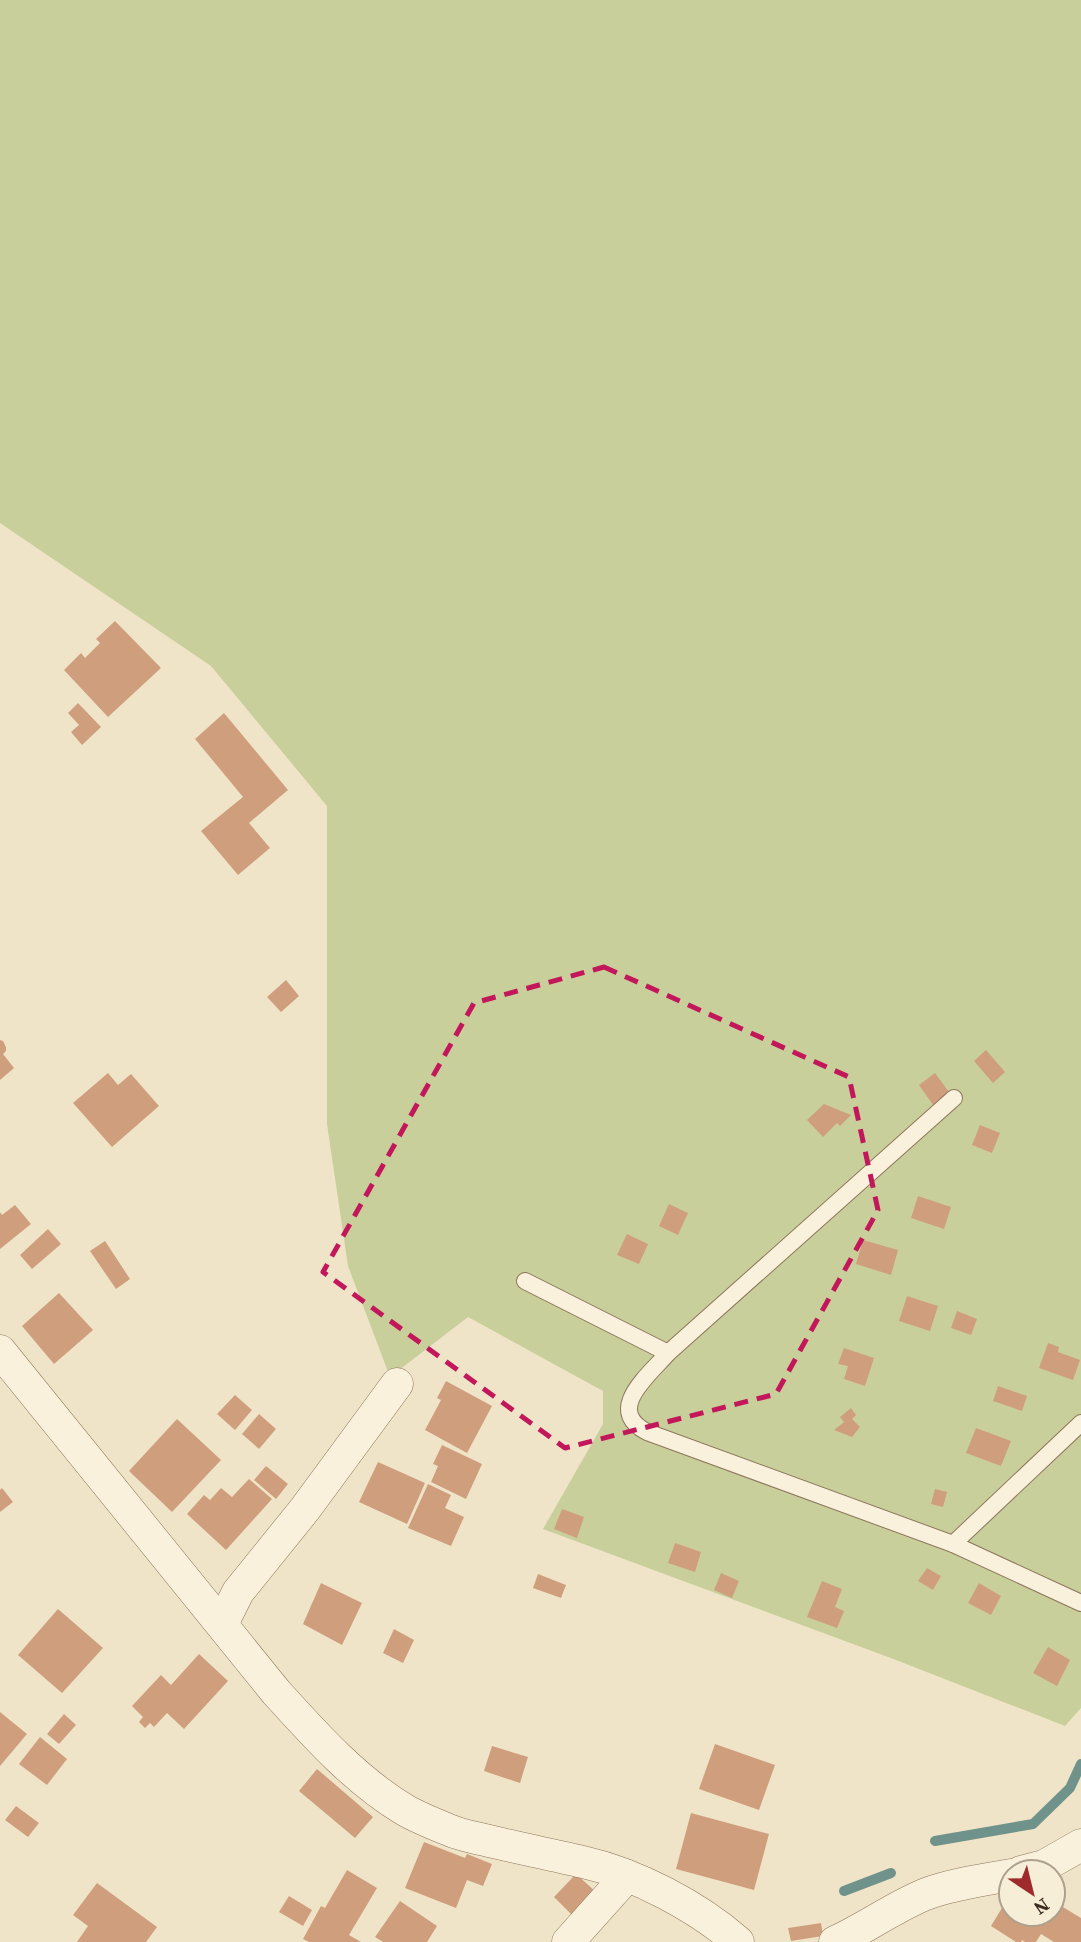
<svg xmlns="http://www.w3.org/2000/svg" width="1081" height="1942" font-family="'Source Serif 4',serif">
<style>
.green{fill:#c9cf9b}
.lines{fill:none;stroke-linecap:round;stroke-linejoin:round}
.stream{stroke:#6f938a;stroke-width:10}
.building{fill:#cf9f7d}
.lane-casing{stroke:#8d765c;stroke-width:18}
.street-casing{stroke:#8d765c;stroke-width:33}
.lane{stroke:#faf1dc;stroke-width:16}
.street{stroke:#faf1dc;stroke-width:32}
.marked{fill:none;stroke:#c2185b;stroke-width:5;stroke-dasharray:14 9;stroke-linejoin:round}
</style>
<rect width="100%" height="100%" fill="#f0e4c8"/>
<polygon class="green" points="0,0 1081,0 1081,1708 1065,1726 896,1660 543,1529 603,1424 603,1391 468,1317 390,1377 348,1266 327,1124 327,806 211,666 0,523"/>
<g class="lines">
<g class="stream">
<polyline points="935,1841 1033,1824 1070,1788 1081,1764"/>
<polyline points="844,1891 891,1873"/>
</g>
</g>
<g class="building">
<polygon points="115,621 161,668 108,717 64,670 81,653 85,658 100,643 96,639"/>
<polygon points="78,703 101,727 82,745 71,732 79,725 68,713"/>
<polygon points="224,713 288,790 249,823 270,848 238,875 201,831 243,797 195,739"/>
<polygon points="286,980 299,996 281,1012 267,997"/>
<polygon points="0,1040 3,1041 6,1047 6,1051 3,1054 14,1068 0,1080"/>
<polygon points="986,1050 1005,1072 993,1083 974,1061"/>
<polygon points="108,1073 118,1085 131,1074 159,1106 112,1147 73,1103"/>
<polygon points="935,1073 949,1092 933,1105 919,1085"/>
<polygon points="824,1104 851,1115 840,1126 837,1123 823,1137 807,1120"/>
<polygon points="980,1125 1000,1133 992,1153 972,1145"/>
<polygon points="918,1196 951,1207 944,1229 911,1218"/>
<polygon points="669,1204 688,1213 678,1235 659,1226"/>
<polygon points="15,1205 31,1224 0,1249 0,1212 2,1215"/>
<polygon points="48,1229 61,1244 32,1269 20,1255"/>
<polygon points="627,1234 648,1244 639,1264 617,1255"/>
<polygon points="863,1240 898,1250 891,1275 856,1264"/>
<polygon points="105,1241 130,1279 116,1289 90,1251"/>
<polygon points="59,1293 93,1330 54,1364 22,1326"/>
<polygon points="907,1296 938,1306 930,1331 899,1321"/>
<polygon points="957,1311 977,1319 971,1335 951,1328"/>
<polygon points="1048,1343 1059,1347 1058,1352 1080,1360 1073,1380 1039,1368"/>
<polygon points="844,1348 874,1358 865,1386 844,1379 848,1366 838,1364"/>
<polygon points="446,1381 492,1406 467,1453 425,1430 441,1400 437,1398"/>
<polygon points="998,1386 1027,1396 1022,1411 993,1401"/>
<polygon points="235,1395 252,1410 235,1430 217,1414"/>
<polygon points="851,1408 856,1415 852,1419 860,1427 852,1437 834,1430 844,1422 840,1417"/>
<polygon points="259,1414 276,1429 259,1449 242,1434"/>
<polygon points="177,1419 221,1460 172,1512 129,1471"/>
<polygon points="976,1428 1011,1441 1001,1466 966,1453"/>
<polygon points="442,1445 482,1464 466,1499 431,1482 438,1466 433,1464"/>
<polygon points="378,1462 425,1483 407,1524 359,1502"/>
<polygon points="266,1466 288,1484 276,1499 254,1480"/>
<polygon points="249,1479 272,1499 226,1550 187,1514 204,1495 210,1500 221,1488 232,1497"/>
<polygon points="428,1484 451,1495 445,1508 464,1517 451,1546 408,1528"/>
<polygon points="2,1488 13,1502 0,1512 0,1490"/>
<polygon points="935,1489 947,1492 943,1507 931,1504"/>
<polygon points="562,1509 584,1517 577,1538 554,1529"/>
<polygon points="675,1543 701,1552 695,1572 668,1563"/>
<polygon points="927,1568 941,1576 933,1590 918,1581"/>
<polygon points="721,1573 739,1581 732,1598 714,1590"/>
<polygon points="538,1574 566,1585 561,1598 533,1588"/>
<polygon points="822,1581 842,1589 835,1607 844,1611 837,1628 807,1617"/>
<polygon points="321,1583 362,1603 342,1645 303,1624"/>
<polygon points="979,1583 1001,1596 991,1615 968,1603"/>
<polygon points="58,1609 103,1648 62,1693 18,1655"/>
<polygon points="394,1629 414,1640 403,1663 383,1653"/>
<polygon points="1048,1647 1070,1660 1057,1686 1033,1673"/>
<polygon points="199,1654 228,1681 184,1729 167,1713 154,1727 150,1723 145,1728 139,1722 143,1717 132,1706 161,1675 171,1685"/>
<polygon points="0,1712 27,1734 0,1766"/>
<polygon points="64,1714 76,1725 59,1744 47,1734"/>
<polygon points="40,1737 67,1759 47,1785 19,1764"/>
<polygon points="715,1744 775,1765 759,1810 699,1789"/>
<polygon points="492,1746 528,1757 520,1783 484,1771"/>
<polygon points="317,1769 373,1817 355,1838 299,1791"/>
<polygon points="16,1806 39,1823 28,1837 5,1820"/>
<polygon points="691,1813 769,1834 754,1890 676,1869"/>
<polygon points="424,1842 465,1858 467,1854 492,1864 483,1886 467,1880 456,1908 405,1888"/>
<polygon points="347,1870 377,1888 349,1935 361,1942 309,1942 303,1939 321,1906 325,1908"/>
<polygon points="576,1874 596,1892 573,1916 554,1897"/>
<polygon points="97,1883 157,1927 146,1942 77,1942 88,1926 73,1915"/>
<polygon points="1011,1893 1011,1914 1053,1914 1053,1901 1081,1918 1081,1942 1054,1942 1041,1934 1036,1942 1025,1942 1022,1940 1021,1942 1016,1942 991,1926"/>
<polygon points="289,1896 312,1910 303,1926 279,1912"/>
<polygon points="400,1901 437,1926 427,1942 383,1942 375,1937"/>
<polygon points="821,1923 823,1936 791,1941 788,1928"/>
</g>
<g class="lines">
<g class="lane-casing">
<g id="lane">
<path d="M954 1098 668 1353C649 1375 604 1410 647 1432L953 1544 1081 1603"/>
<polyline points="525,1281 668,1353"/>
<polyline points="953,1544 1081,1423"/>
</g>
</g>
<g class="street-casing">
<g id="street">
<path d="M0 1351 276 1692C314 1734 356 1781 405 1810 419 1818 434 1824 449 1830 460 1835 473 1837 485 1840 517 1848 550 1854 583 1862 636 1874 697 1906 738 1942"/>
<polyline points="222,1624 238,1592 305,1509 397,1384"/>
<polyline points="1021,1872 1044,1866 1081,1845"/>
<polyline points="568,1942 627,1876"/>
<path d="M835 1942C866 1928 894 1907 926 1894 953 1884 983 1880 1011 1875"/>
</g>
</g>
<use href="#lane" class="lane"/>
<use href="#street" class="street"/>
</g>
<path class="marked" d="M604 967 849 1077 878 1210 776 1394 565 1448 323 1272 474 1003Z"/>
<g transform="translate(1032 1893) rotate(145)"><circle r="33" fill="#f7eed8" stroke="#ada18e" stroke-width="2"/>
<path d="M0-5L12 26L0 18L-12 26Z" fill="#9e2a2b"/>
<text y="-10" font-size="19" font-weight="bold" text-anchor="middle" fill="#3d2e20">N</text>
</g>
</svg>
